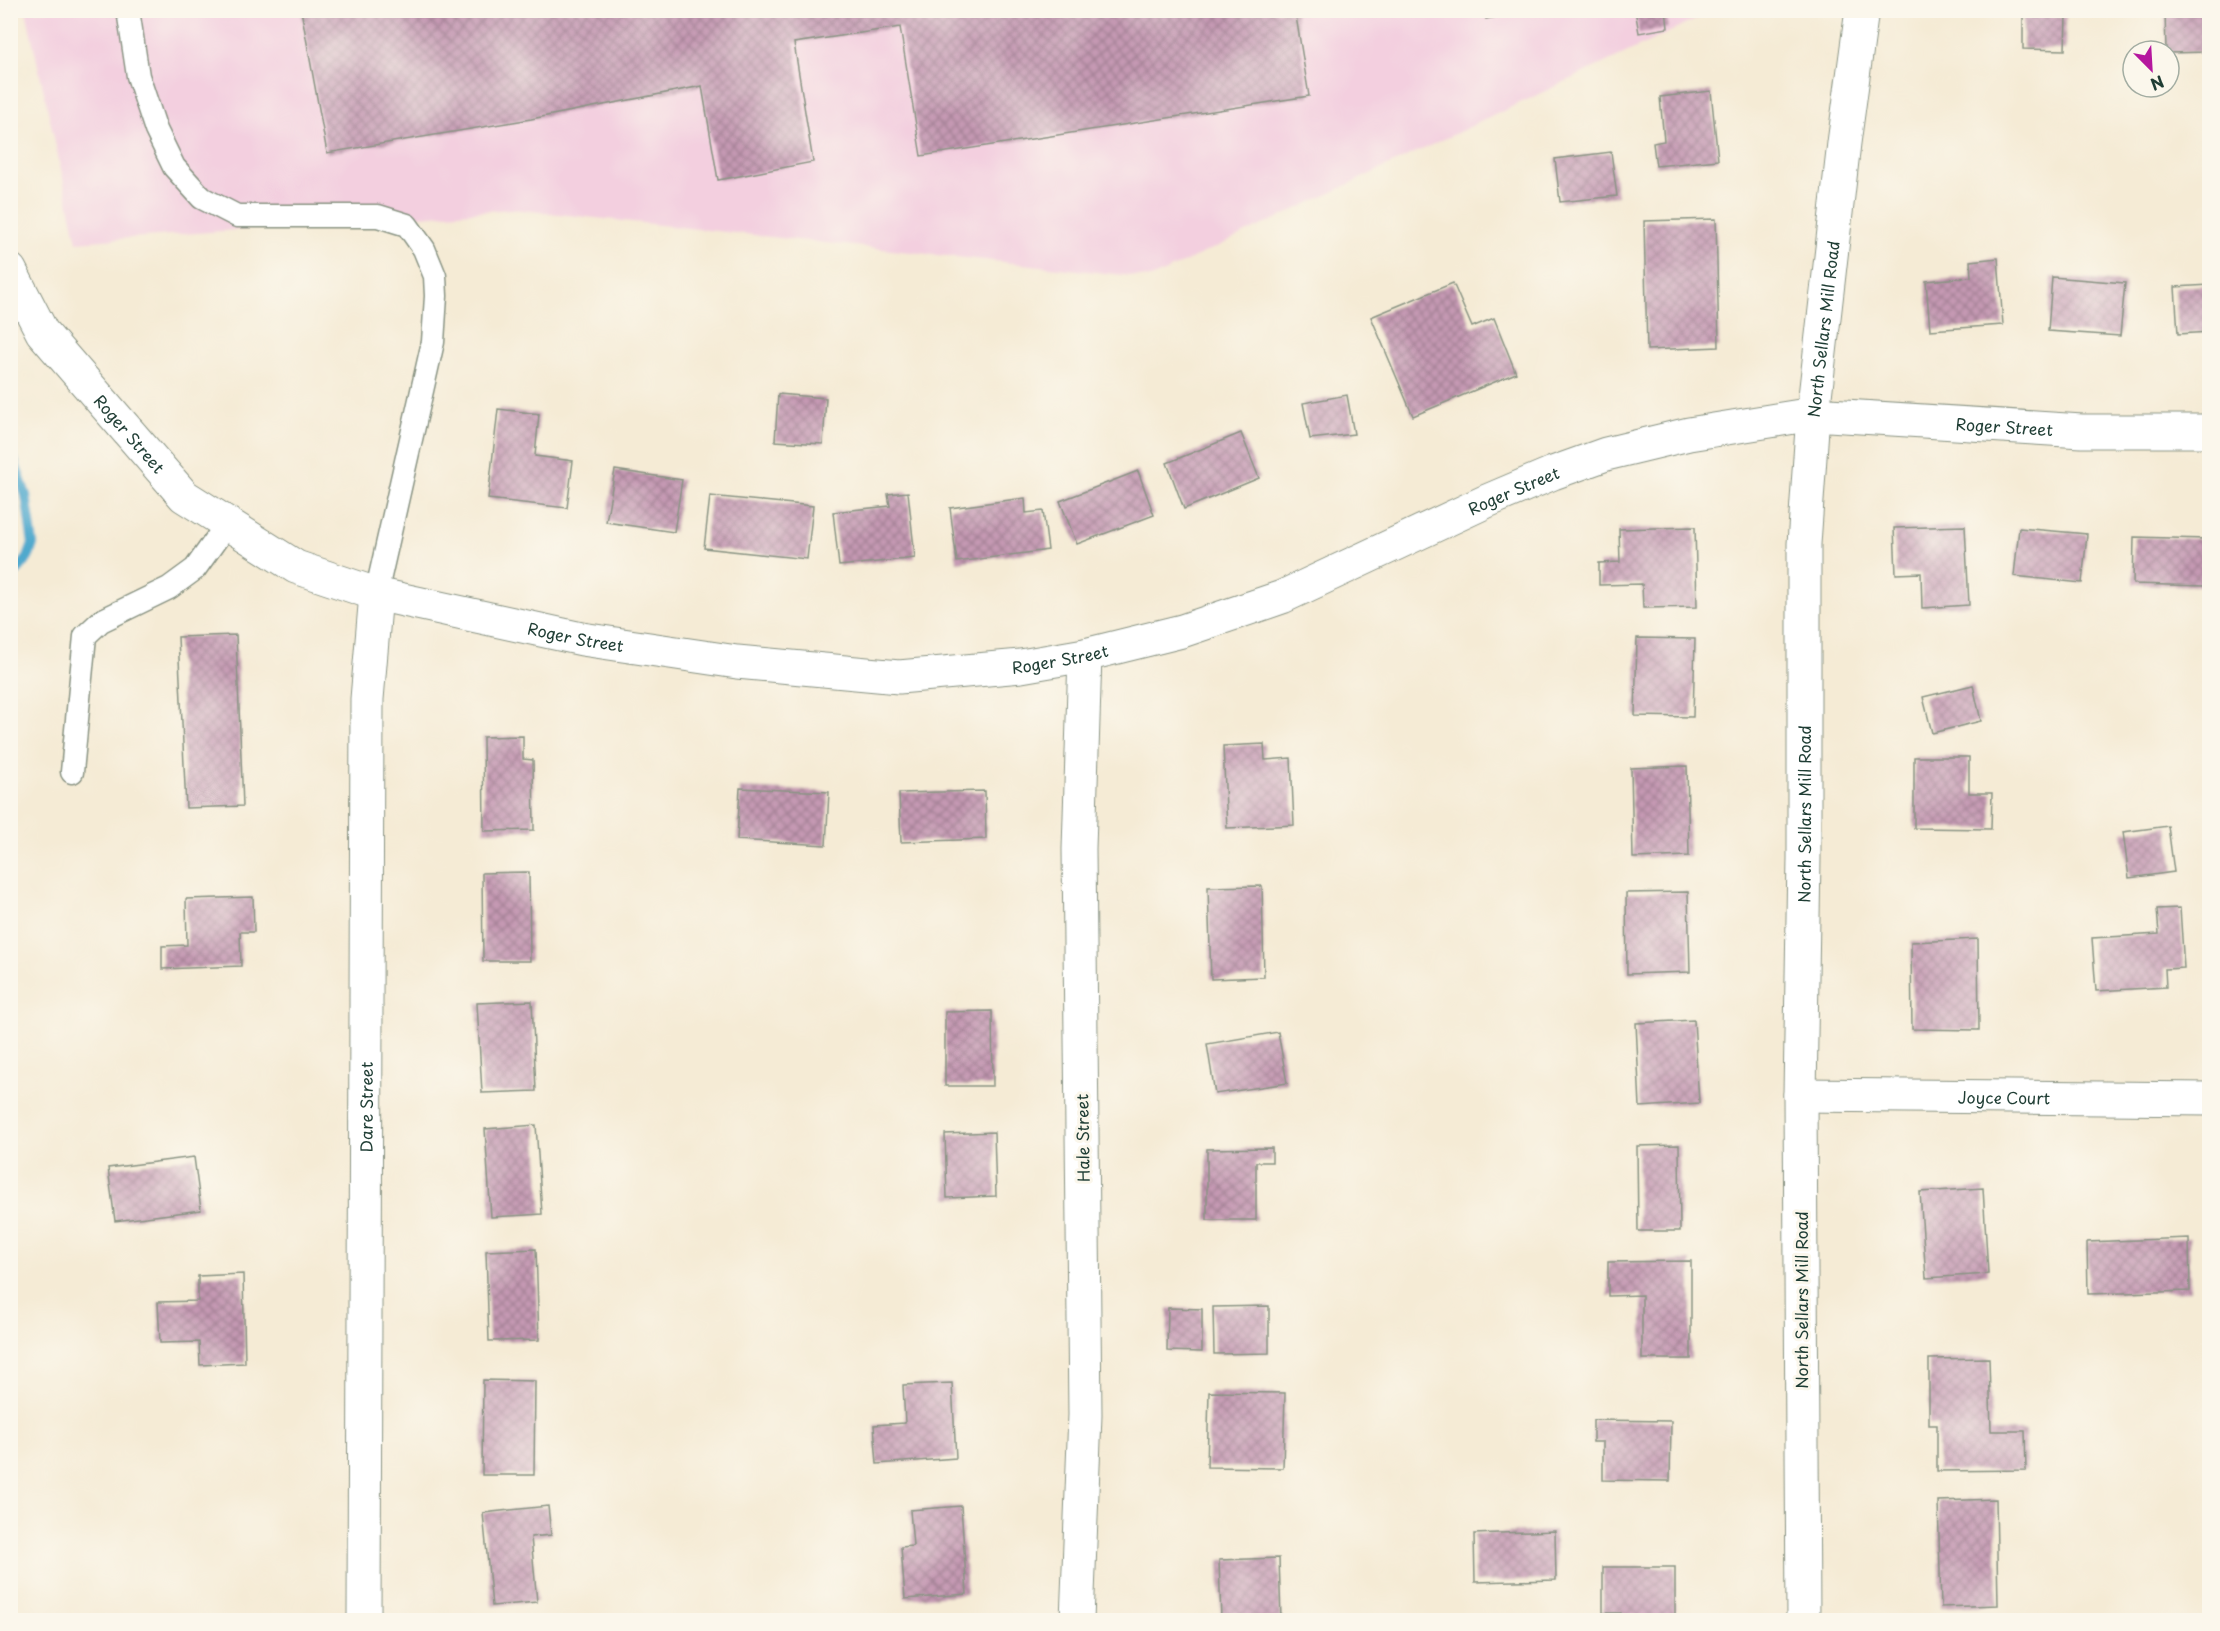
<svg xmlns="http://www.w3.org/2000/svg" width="2220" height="1631" font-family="'Playpen Sans',sans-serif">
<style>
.built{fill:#f3cfdf}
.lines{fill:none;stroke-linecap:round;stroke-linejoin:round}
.stream{stroke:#50a9cd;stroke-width:10}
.building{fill:url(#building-cross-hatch)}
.service-casing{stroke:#8a9484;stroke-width:25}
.minor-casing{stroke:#8a9484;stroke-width:35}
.tertiary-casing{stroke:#8a9484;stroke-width:35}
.service{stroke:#fff;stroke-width:22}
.minor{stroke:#fff;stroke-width:33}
.tertiary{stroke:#fff;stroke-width:33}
.labels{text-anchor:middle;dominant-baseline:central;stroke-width:6;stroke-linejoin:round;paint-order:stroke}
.street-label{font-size:16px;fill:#1f3d34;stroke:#fbf7ec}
</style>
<defs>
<pattern id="building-cross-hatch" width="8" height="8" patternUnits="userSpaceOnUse" patternTransform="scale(1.5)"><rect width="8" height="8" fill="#c599b3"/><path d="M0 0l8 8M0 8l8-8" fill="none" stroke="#9f7e92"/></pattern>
</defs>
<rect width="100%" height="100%" fill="#fbf7ec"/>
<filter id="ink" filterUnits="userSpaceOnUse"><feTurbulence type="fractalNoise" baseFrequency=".0167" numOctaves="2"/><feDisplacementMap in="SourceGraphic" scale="12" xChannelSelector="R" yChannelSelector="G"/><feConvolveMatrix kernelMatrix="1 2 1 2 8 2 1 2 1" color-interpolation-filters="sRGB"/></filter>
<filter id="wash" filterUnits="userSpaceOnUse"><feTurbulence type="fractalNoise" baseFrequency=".008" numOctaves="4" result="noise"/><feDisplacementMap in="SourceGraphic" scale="24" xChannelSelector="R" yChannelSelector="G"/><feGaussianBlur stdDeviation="1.35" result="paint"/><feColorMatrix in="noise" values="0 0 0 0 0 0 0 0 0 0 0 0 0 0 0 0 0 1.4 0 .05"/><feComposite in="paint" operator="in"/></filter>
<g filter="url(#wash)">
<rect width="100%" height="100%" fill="#f5ebd5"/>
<polygon class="built" points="26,11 1714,11 1151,278 512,209 77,242"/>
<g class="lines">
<polyline class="stream" points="10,579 28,558 33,544 26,495 11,453"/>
</g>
<g id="blocks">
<g class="building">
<polygon points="301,10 1295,10 1309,96 921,156 900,27 794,43 813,162 718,180 702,86 531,119 327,153"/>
<polygon points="1484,10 1525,10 1525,12 1486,19"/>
<polygon points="1635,10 1666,10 1668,28 1639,33"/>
<polygon points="2165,10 2205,10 2207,52 2169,53 2169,51 2166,51"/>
<polygon points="2023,15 2066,16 2065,50 2023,49"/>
<polygon points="1711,91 1718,160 1656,166 1653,143 1664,141 1660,97"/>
<polygon points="1611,152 1617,196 1560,202 1555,159"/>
<polygon points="1716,219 1719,347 1647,350 1644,221"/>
<polygon points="1998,258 2003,325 1930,330 1926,281 1971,277 1970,261"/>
<polygon points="2052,277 2125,283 2120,336 2048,331"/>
<polygon points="1453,283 1472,327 1494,318 1516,373 1413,416 1371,317"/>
<polygon points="2210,285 2210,332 2178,334 2175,287"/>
<polygon points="778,394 826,398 823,444 775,441"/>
<polygon points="1347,395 1354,434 1310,439 1303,403"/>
<polygon points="498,409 539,414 535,456 573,461 567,508 488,499"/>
<polygon points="1241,433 1259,478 1184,509 1167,463"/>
<polygon points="615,470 682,480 674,532 606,522"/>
<polygon points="1138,471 1154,515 1077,544 1060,501"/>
<polygon points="908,492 915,558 839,566 833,512 890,506 888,494"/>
<polygon points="710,496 813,506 807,559 704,548"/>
<polygon points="1025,498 1026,513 1043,511 1048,550 957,562 950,508"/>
<polygon points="1965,526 1969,605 1922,608 1921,573 1896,574 1894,528"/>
<polygon points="1695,527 1697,607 1643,608 1642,584 1599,585 1599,563 1620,562 1619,529"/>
<polygon points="2019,528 2087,534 2082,583 2014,576"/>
<polygon points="2134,537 2206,539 2205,586 2133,584"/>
<polygon points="236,635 243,806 186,808 178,637"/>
<polygon points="1637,638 1695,639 1693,717 1635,716"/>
<polygon points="1973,685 1981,721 1932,733 1923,697"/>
<polygon points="523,736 523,759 533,760 534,830 484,831 483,737"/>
<polygon points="1264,744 1265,760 1291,758 1294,825 1227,828 1223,746"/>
<polygon points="1914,757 1969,757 1969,793 1992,793 1991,829 1914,828"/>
<polygon points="1687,766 1689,856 1633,858 1631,768"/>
<polygon points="740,788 829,792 826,845 737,840"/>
<polygon points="985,791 986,839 901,842 899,793"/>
<polygon points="2168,826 2174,872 2129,878 2123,832"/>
<polygon points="529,872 530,961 483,961 482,873"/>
<polygon points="1262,886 1264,977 1211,979 1208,887"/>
<polygon points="1688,892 1690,972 1627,974 1626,893"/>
<polygon points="253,897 254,932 240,932 241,966 162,969 162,946 187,945 186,899"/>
<polygon points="2180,908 2184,968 2165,969 2166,987 2096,991 2092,938 2159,934 2157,909"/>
<polygon points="1978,939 1979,1030 1912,1029 1911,942"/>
<polygon points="532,1001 536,1091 482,1093 477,1003"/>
<polygon points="992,1011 993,1086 945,1086 945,1012"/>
<polygon points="1694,1020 1699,1103 1640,1107 1636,1023"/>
<polygon points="1278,1032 1287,1083 1215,1094 1207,1044"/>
<polygon points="536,1125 542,1214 491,1217 485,1129"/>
<polygon points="994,1132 996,1196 947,1198 945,1134"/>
<polygon points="1679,1145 1680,1231 1638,1231 1637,1146"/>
<polygon points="1272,1148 1272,1162 1256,1162 1256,1220 1207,1220 1207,1149"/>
<polygon points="194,1157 201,1210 115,1221 108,1168"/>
<polygon points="1983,1188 1988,1274 1926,1278 1920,1192"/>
<polygon points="2189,1238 2190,1291 2088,1294 2087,1242"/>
<polygon points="536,1249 539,1340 489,1341 486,1251"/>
<polygon points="1691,1261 1691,1359 1642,1359 1642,1295 1608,1296 1608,1262"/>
<polygon points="243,1274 245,1363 200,1365 199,1342 160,1343 158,1302 198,1301 198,1276"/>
<polygon points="1269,1306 1269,1353 1214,1354 1213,1307"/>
<polygon points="1168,1308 1202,1309 1202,1352 1167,1351"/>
<polygon points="1989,1358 1991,1431 2025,1431 2026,1470 1937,1471 1937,1425 1929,1425 1929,1359"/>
<polygon points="483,1380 535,1381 534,1475 482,1475"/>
<polygon points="952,1383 956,1458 877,1464 874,1425 905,1423 903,1385"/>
<polygon points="1209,1392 1285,1393 1283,1468 1207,1467"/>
<polygon points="1593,1420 1671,1421 1670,1481 1603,1480 1603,1442 1593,1442"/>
<polygon points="1996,1499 1998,1605 1941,1607 1938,1501"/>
<polygon points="548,1506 551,1535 531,1537 537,1602 492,1606 483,1513"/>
<polygon points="961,1506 967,1594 905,1599 901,1547 913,1546 910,1510"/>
<polygon points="1555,1531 1556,1580 1475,1582 1474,1534"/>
<polygon points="1279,1558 1281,1620 1221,1620 1219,1560"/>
<polygon points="1603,1567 1675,1567 1675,1620 1621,1620 1621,1613 1603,1613"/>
</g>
</g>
</g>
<g filter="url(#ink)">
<use href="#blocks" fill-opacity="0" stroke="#8a9484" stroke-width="1.5"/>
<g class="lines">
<g class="service-casing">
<g id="service">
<polyline points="128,10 138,76 156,130 174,167 202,198 237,216 378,216 407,225 424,249 435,276 436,296 433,342 376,594"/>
<polyline points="72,772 85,636 101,621 169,588 195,569 227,524"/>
</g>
</g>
<g class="minor-casing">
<g id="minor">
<path id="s1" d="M10 270 42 332 184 496 296 567 376 594 582 639 737 662 899 677 1021 666 1085 655 1182 631 1282 597 1487 501 1553 473 1606 454 1689 434 1813 414 2082 431H2210"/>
<path id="s2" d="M1800 1095 2210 1099"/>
<path id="s3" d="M364 1620 367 699 376 594"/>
<polyline points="1077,1620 1085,1415 1079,849 1085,655"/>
</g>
</g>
<g class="tertiary-casing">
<g id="tertiary">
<path id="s4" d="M1803 1620 1800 1095 1804 858V544L1813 414 1844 143 1862 10"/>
</g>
</g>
<use href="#service" class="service"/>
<use href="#minor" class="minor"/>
<use href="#tertiary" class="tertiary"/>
</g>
</g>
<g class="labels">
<g class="street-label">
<text stroke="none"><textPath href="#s4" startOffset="1292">North Sellars Mill Road</textPath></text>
<text stroke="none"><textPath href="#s1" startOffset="2184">Roger Street</textPath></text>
<text stroke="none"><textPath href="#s1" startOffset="204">Roger Street</textPath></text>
<text stroke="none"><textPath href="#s1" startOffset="1682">Roger Street</textPath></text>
<text stroke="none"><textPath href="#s1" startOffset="708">Roger Street</textPath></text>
<text stroke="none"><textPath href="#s1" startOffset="1196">Roger Street</textPath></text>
<text stroke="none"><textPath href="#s4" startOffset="806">North Sellars Mill Road</textPath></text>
<text stroke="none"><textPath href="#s2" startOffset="204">Joyce Court</textPath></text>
<text stroke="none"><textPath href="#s3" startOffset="513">Dare Street</textPath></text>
<text transform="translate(1082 1138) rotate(-91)">Hale Street</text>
<text transform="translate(1801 1300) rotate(-90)">North Sellars Mill Road</text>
</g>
</g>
<rect width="2220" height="1631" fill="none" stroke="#fbf7ec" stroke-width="36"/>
<g transform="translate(2151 69) rotate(156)"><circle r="28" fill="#fbf7ec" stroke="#a3ada2" stroke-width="1.5"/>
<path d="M0-4.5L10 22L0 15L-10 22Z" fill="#b5179e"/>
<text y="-9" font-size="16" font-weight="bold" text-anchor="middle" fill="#1f3d34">N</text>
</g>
</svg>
